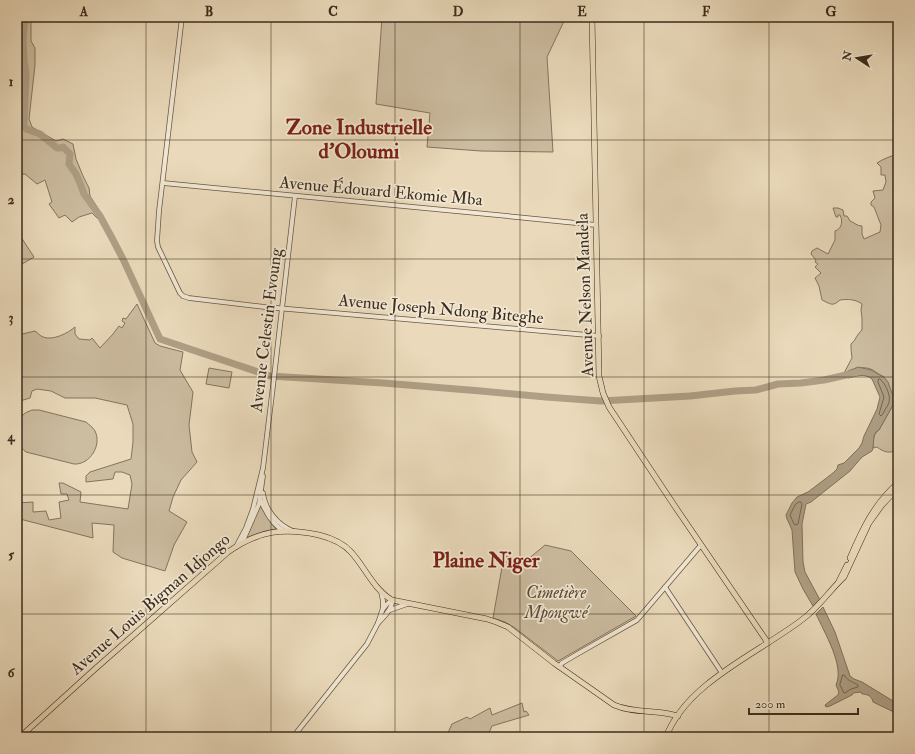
<svg xmlns="http://www.w3.org/2000/svg" width="915" height="754" font-family="'IM FELL Double Pica',serif">
<style>
.green{fill:#ccbca0;stroke:#84745e}
.water{fill:#ae9f85;stroke:#80715b}
.lines{fill:none;stroke-linecap:round;stroke-linejoin:round}
.shore{stroke:#746650;stroke-width:1}
.river{stroke:#ae9f85;stroke-width:7}
.minor-casing{stroke:#675844;stroke-width:5.5}
.major-casing{stroke:#3b2c1c;stroke-width:6}
.minor{stroke:#f1e7d3;stroke-width:4}
.major{stroke:#eadabb;stroke-width:5}
.grid{fill:none;stroke:#3b2c1c;stroke-width:1;stroke-opacity:0.55}
.labels{text-anchor:middle;dominant-baseline:central;stroke-width:3.5;stroke-linejoin:round;paint-order:stroke}
.street-label{font-size:17px;fill:#3b2c1c;stroke:#f1e7d3}
.park-label{font-size:17px;font-style:italic;fill:#584936;stroke:#f1e7d3}
.district-label{font-size:21px;font-weight:bold;fill:#7a1f14;stroke:#f1e7d3}
.neatline{fill:none;stroke:#3b2c1c;stroke-width:1.5}
.grid-label{font-size:13px;text-anchor:middle;font-weight:bold;fill:#3b2c1c}
</style>
<rect width="100%" height="100%" fill="#eadabb"/>
<filter id="stains"><feTurbulence type="fractalNoise" baseFrequency=".005" numOctaves="4"/><feColorMatrix values="0 0 0 0 .2 0 0 0 0 .09 0 0 0 0 .02 0 0 0 .5 -.17"/></filter>
<radialGradient id="worn" r=".72"><stop offset=".6" stop-color="#630" stop-opacity="0"/><stop offset="1" stop-color="#630" stop-opacity=".3"/></radialGradient>
<g class="green">
<polygon points="17,17 31,17 31,41 35,48 35,65 29,119 32,127 56,141 63,139 73,144 76,159 83,176 89,188 90,196 103,216 98,219 92,213 79,217 72,222 65,215 59,218 49,204 52,202 45,180 37,184 25,174 17,175"/>
<polygon points="382,17 566,17 547,57 553,152 481,151 427,147 430,113 376,104"/>
<path d="M898 154V448C892 455 883 452 877 447L873 448C873 441 873 434 879 430L893 405 884 377C880 375 877 373 873 370 863 365 853 369 844 373L852 358 851 349V344C856 340 857 334 862 330V318L861 310 862 304C855 299 848 299 840 300 832 307 831 304 822 300L819 286 815 278 821 273 815 267 818 264 815 262 816 260 811 254 812 251 817 248 828 254 835 240V231C842 229 843 221 840 215H838V217H836L833 208H838L843 210 844 216H847L850 221C855 223 857 226 862 226V234L864 239 880 232 881 225 874 207 871 205V202L875 198 873 191 883 190 886 182 885 175H881V167L877 163C883 159 891 156 898 154Z"/>
<polygon points="17,231 34,257 17,267"/>
<path d="M137 304 155 343 160 346 183 352 180 370 184 377 193 392 189 425 192 452 197 462 181 480 173 497 169 511 187 522 174 545 165 571 122 558 113 552 114 525 92 523 93 538 20 519 17 509V503L33 502V512L46 511 49 520 61 518 59 502 69 500 67 494H61L59 483H63L81 492 80 502 128 509 132 484 130 475 122 472H115L113 479 86 482V476L90 472 131 459 133 442V424L127 405 95 398H65L51 391 37 389 32 391 30 398 20 401 17 400V363L21 344 18 335 35 331C38 333 40 336 43 337 53 341 68 333 75 327V334L79 339 90 340 92 338 100 348 113 334 119 326 122 328 125 323 122 321 123 318 126 319Z"/>
<polygon points="209,368 232,372 229,388 206,384"/>
<path d="M32 410H39L86 422C89 425 93 427 95 431 102 445 90 465 74 464L26 452C15 444 13 424 24 414 26 412 30 411 32 410Z"/>
<polygon points="260,505 271,523 276,529 265,531 248,537 247,536"/>
<polygon points="545,545 571,551 636,616 558,661 515,628 505,622 493,618 504,556 527,560"/>
<polygon points="522,703 524,712 526,711 529,715 492,726 487,737 446,737 452,724 467,717 470,719 490,708 492,715"/>
</g>
<g class="water">
<path d="M858 367 871 370 878 374 884 377 888 382 893 396V405L879 430 876 432 874 436 873 448 872 451 862 457 850 471 811 502 806 504 802 524 803 562 805 572 820 600 813 606 803 589 795 572 792 530 789 523 787 519 786 515 792 503 797 497 808 492 833 473 837 469 838 465 844 463 859 448 862 443 864 436 877 409 880 397 872 379C865 373 857 376 848 378L844 373Z"/>
<path d="M823 607 835 632 850 676 854 679 862 682 898 704V714L873 702C872 696 867 694 862 694L861 692 853 693 852 695 830 706 826 707 825 705 838 695 839 692 836 685C845 666 824 632 816 614Z"/>
</g>
<g class="lines">
<g class="shore">
<path d="M880 379C885 383 891 395 889 402 889 403 887 407 886 408 884 411 884 413 881 416L879 414 884 397 878 382V380Z"/>
<polygon points="799,502 801,502 802,504 798,524 795,525 794,524 790,515 795,505"/>
<path d="M843 675 845 676C848 681 853 682 858 685V687L851 689 845 693H844L840 685Z"/>
</g>
<polyline class="river" points="27,17 24,26 23,41 24,60 26,75 24,125 26,129 40,134 57,148 60,148 63,147 70,154 69,164 76,174 80,183 84,194 100,216 112,238 124,261 160,339 270,376 383,383 481,391 546,397 601,401 690,396 735,391 756,390 778,384 801,383 824,380 855,373"/>
<g class="minor-casing">
<g id="minor">
<polyline points="182,17 159,211 157,241 158,247 180,293 183,296 189,298 265,307 599,336"/>
<path d="M163 183C308 198 452 210 596 225"/>
<path d="M263 493C265 509 277 525 293 531"/>
<path d="M260 499C265 511 272 525 284 531"/>
<polyline points="242,543 259,504 263,476"/>
<polyline points="236,547 246,528 253,509 263,468 273,386 295,196"/>
<polyline points="665,587 722,673"/>
<polyline points="383,609 387,604 392,600"/>
<polyline points="390,610 407,604"/>
<path d="M378 623C384 617 393 608 392 600"/>
<polyline points="559,667 562,663 579,653 637,620 701,545"/>
<polyline points="293,737 367,644 378,623 383,608 383,601 381,591"/>
</g>
</g>
<g class="major-casing">
<g id="major">
<polyline points="592,17 599,376 603,393 609,407 674,505 768,643"/>
<path d="M850 558C862 530 874 504 898 483"/>
<polyline points="839,581 847,565"/>
<path d="M20 737 95 669 228 552C258 531 283 527 319 535 331 538 342 542 351 552 365 567 374 590 392 600L487 619 496 622 508 627 554 663 614 705C635 714 657 709 678 716"/>
<path d="M666 737C687 682 759 653 803 619 819 607 830 590 844 577L869 523 882 505 898 488"/>
</g>
</g>
<use href="#minor" class="minor"/>
<use href="#major" class="major"/>
</g>
<path class="grid" d="M146 17V737M271 17V737M395 17V737M520 17V737M644 17V737M769 17V737M17 140H898M17 259H898M17 377H898M17 495H898M17 614H898"/>
<g class="labels">
<g class="street-label">
<text transform="translate(381 191) rotate(5)">Avenue Édouard Ekomie Mba</text>
<text transform="translate(585 295) rotate(-92)">Avenue Nelson Mandela</text>
<text transform="translate(441 309) rotate(5)">Avenue Joseph Ndong Biteghe</text>
<text transform="translate(266 330) rotate(-83)">Avenue Celestin Evoung</text>
<text transform="translate(150 604) rotate(-41)">Avenue Louis Bigman Idjongo</text>
</g>
<g class="park-label">
<text x="556" y="592">Cimetière<tspan x="556" dy="20">Mpongwé</tspan></text>
</g>
<g class="district-label">
<text x="359" y="127">Zone Industrielle<tspan x="359" dy="24">d'Oloumi</tspan></text>
<text x="486" y="560">Plaine Niger</text>
</g>
</g>
<rect width="915" height="754" fill="none" stroke="#eadabb" stroke-width="44"/>
<g transform="translate(857 58) rotate(282)" stroke="#f1e7d3" stroke-width="3" paint-order="stroke">
<path d="M0-3L7 15L0 10L-7 15Z" fill="#3b2c1c"/>
<text y="-6" font-size="11" font-weight="bold" text-anchor="middle" fill="#3b2c1c">N</text>
</g>
<path d="M749 708v6h109v-6" fill="none" stroke="#3b2c1c" stroke-width="2"/>
<text x="755" y="708" font-size="12" fill="#3b2c1c" stroke="#f1e7d3" stroke-width="3" paint-order="stroke">200 m</text>
<rect x="22" y="22" width="871" height="710" class="neatline"/>
<g class="grid-label">
<text x="84" y="16">A</text>
<text x="209" y="16">B</text>
<text x="333" y="16">C</text>
<text x="458" y="16">D</text>
<text x="582" y="16">E</text>
<text x="706" y="16">F</text>
<text x="831" y="16">G</text>
<text x="11" y="86">1</text>
<text x="11" y="204">2</text>
<text x="11" y="322">3</text>
<text x="11" y="441">4</text>
<text x="11" y="559">5</text>
<text x="11" y="677">6</text>
</g>
<rect width="100%" height="100%" filter="url(#stains)"/>
<rect width="100%" height="100%" fill="url(#worn)"/>
</svg>
